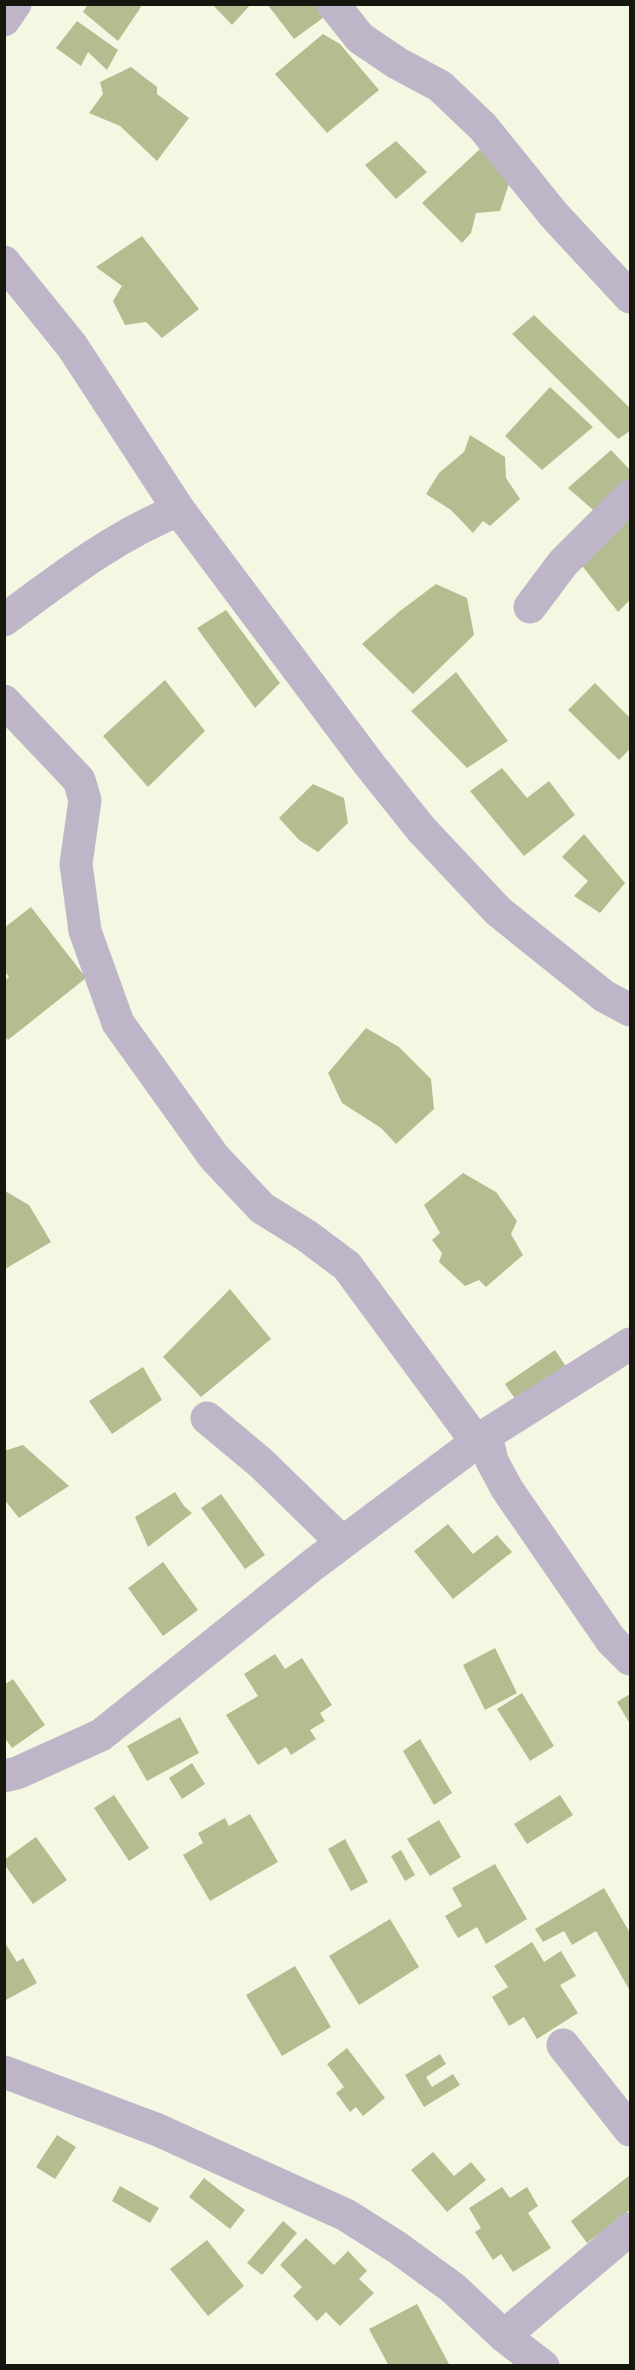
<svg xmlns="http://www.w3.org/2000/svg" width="635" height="2370" font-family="'Noto Serif',serif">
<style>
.building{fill:#b4bd90}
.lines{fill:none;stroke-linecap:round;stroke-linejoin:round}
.minor{stroke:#bfb5c8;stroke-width:33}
</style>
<rect width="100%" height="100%" fill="#f4f8e3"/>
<g class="building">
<polygon points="88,4 138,4 141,7 118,41 83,12"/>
<polygon points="212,4 251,4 232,25"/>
<polygon points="267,4 325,4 331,12 294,39"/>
<polygon points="77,21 118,50 107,70 88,52 81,66 56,48"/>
<polygon points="323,34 340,44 379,90 327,133 275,74"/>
<polygon points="131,67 157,87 157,94 189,118 157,161 120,126 89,113 103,94 100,82"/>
<polygon points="396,141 427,172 396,199 365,165"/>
<polygon points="480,149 513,171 500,211 476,213 471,233 462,243 422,203"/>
<polygon points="142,236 199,309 162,338 146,322 125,325 113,301 122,286 96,267"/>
<polygon points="534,315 630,408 630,431 618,439 512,334"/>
<polygon points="550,387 593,427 542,470 505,436"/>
<polygon points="470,435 505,457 506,478 520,499 490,526 483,521 473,533 451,510 426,494 439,473 464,452"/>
<polygon points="611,450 630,470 630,484 600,516 568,488"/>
<polygon points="630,515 630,600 618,612 580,563"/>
<polygon points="436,584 467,598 474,635 413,694 362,644 400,611"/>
<polygon points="226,610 280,683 255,708 197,628"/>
<polygon points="456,672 508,741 467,768 411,711"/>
<polygon points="165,680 205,731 148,787 103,736"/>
<polygon points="595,683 630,718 630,749 619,760 568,710"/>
<polygon points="502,768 527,798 549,781 575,815 524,856 470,791"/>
<polygon points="313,784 344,798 348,823 318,852 299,840 279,818"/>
<polygon points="584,834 625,883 600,913 574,896 588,881 562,857"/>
<polygon points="31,907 86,978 8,1040 4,1036 4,981 9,977 4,970 4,928"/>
<polygon points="366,1028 399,1047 431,1079 434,1109 396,1144 381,1128 342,1103 328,1073"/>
<polygon points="463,1173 496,1192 517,1221 511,1234 523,1255 486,1287 479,1280 465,1286 439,1262 442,1253 432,1240 440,1233 424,1205"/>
<polygon points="5,1191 29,1205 51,1242 5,1269"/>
<polygon points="230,1289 271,1339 201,1397 163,1357"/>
<polygon points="555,1350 571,1374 521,1408 505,1384"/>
<polygon points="143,1367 162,1400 112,1434 89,1401"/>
<polygon points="23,1445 69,1486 19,1518 4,1499 4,1451"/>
<polygon points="175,1492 184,1506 192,1513 148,1547 135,1517"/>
<polygon points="221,1494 265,1555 245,1569 201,1508"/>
<polygon points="448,1524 473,1554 497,1535 512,1552 453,1599 414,1551"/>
<polygon points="163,1562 198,1610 163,1636 128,1588"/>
<polygon points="495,1648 517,1693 485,1710 463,1665"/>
<polygon points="275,1654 285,1669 302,1658 332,1705 320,1713 325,1721 310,1730 316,1739 291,1755 286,1747 258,1765 226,1715 258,1696 244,1674"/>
<polygon points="13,1679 45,1725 12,1748 4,1737 4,1685"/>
<polygon points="522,1693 554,1746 530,1761 497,1709"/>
<polygon points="630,1694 630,1724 617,1702"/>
<polygon points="180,1717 199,1753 147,1781 127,1746"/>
<polygon points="420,1739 452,1793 434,1805 403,1751"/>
<polygon points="192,1763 205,1784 182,1799 169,1778"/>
<polygon points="114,1795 149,1848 129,1861 94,1808"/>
<polygon points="560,1795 573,1815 527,1844 514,1824"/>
<polygon points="250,1814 278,1862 210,1901 183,1855 203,1843 198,1833 225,1818 229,1826"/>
<polygon points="439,1820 461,1857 430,1876 407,1839"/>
<polygon points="36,1837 67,1880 33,1904 4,1864 4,1860"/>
<polygon points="345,1839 368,1882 351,1891 328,1849"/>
<polygon points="401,1850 415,1875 405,1881 391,1856"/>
<polygon points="495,1864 527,1919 486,1944 477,1927 458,1938 445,1916 462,1906 452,1888"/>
<polygon points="604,1888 630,1933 630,1991 596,1931 572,1945 564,1931 543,1942 535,1929"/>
<polygon points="390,1919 419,1967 359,2005 329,1956"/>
<polygon points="4,1941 17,1962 23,1958 37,1983 4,2001"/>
<polygon points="532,1942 544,1962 561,1951 576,1976 560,1985 578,2013 537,2039 524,2017 509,2026 492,1997 508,1987 494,1966"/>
<polygon points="295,1966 331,2027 282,2056 246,1995"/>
<polygon points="347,2048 385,2098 363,2116 356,2107 350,2112 336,2093 344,2087 327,2064"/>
<polygon points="440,2054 446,2064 426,2077 432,2087 453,2074 460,2085 424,2107 405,2075"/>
<polygon points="57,2135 76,2147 55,2179 36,2167"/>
<polygon points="433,2152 454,2176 471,2162 486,2180 447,2212 411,2170"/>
<polygon points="630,2175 630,2210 587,2243 571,2221"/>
<polygon points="204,2178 245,2210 230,2229 189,2197"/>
<polygon points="120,2186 159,2208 150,2223 112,2201"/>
<polygon points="502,2187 510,2198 527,2187 538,2206 528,2213 551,2248 513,2272 501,2254 493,2260 475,2232 481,2228 469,2208"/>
<polygon points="283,2221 297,2233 262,2275 247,2263"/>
<polygon points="306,2238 334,2265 348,2251 367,2271 359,2279 374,2293 340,2326 326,2312 317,2321 293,2296 302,2287 280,2265"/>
<polygon points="207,2240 244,2286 208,2316 170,2269"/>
<polygon points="417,2304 450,2366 389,2366 369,2329"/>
</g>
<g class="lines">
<g class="minor">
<polyline points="333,4 360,38 397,63 440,86 483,127 554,215 630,297"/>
<polyline points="4,20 15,4"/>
<polyline points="4,262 72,346 179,510 369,764 421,829 498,911 604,996 630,1010"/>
<polyline points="530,607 563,563 630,496"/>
<path d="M4 620C60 579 114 536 179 510"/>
<polyline points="4,701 79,780 85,800 76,864 85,931 118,1023 214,1157 262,1208 307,1236 347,1266 476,1441"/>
<polyline points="630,1344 486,1435 492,1461 507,1489 611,1640 630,1659"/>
<polyline points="207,1418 261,1463 342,1542"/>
<polyline points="4,1776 17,1773 101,1735 314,1564 486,1435"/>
<polyline points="563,2045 630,2130"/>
<polyline points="4,2072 158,2130 346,2215 398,2248 453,2288 504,2336 543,2366"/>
<polyline points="504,2336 630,2229"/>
</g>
</g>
<rect width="635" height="2370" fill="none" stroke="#15170f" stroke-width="12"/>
</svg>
